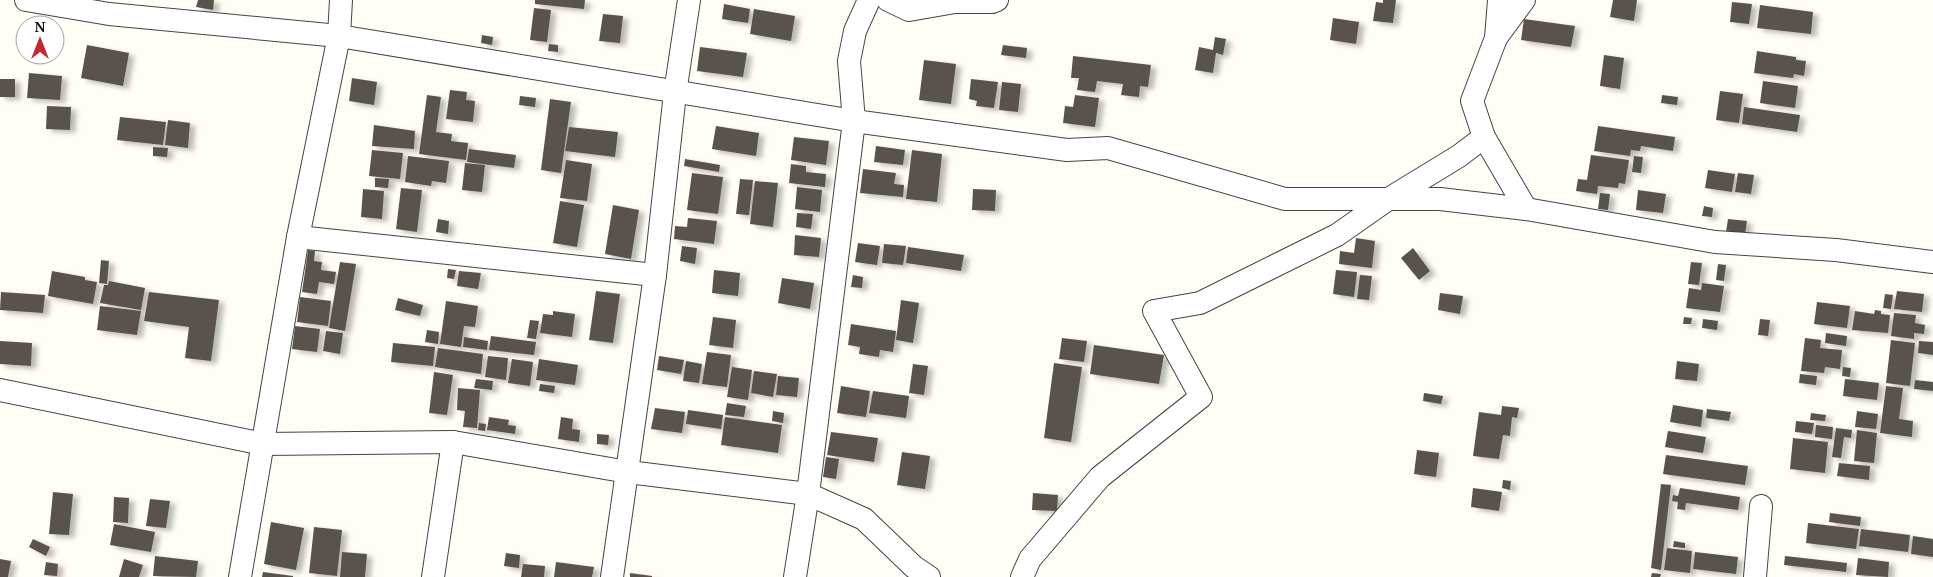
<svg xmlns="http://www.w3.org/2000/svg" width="1933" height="577" font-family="'Noto Serif',serif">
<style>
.building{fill:#5a524d;filter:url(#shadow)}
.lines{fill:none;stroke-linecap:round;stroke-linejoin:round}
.minor-casing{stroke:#444;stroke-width:24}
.minor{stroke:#fff;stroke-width:22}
</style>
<defs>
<filter id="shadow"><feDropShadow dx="5.5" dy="3" stdDeviation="2.5" flood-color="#0004"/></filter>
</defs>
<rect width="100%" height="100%" fill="#fffdf5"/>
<g class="building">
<polygon points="198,0 214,0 213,10 196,7"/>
<polygon points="535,0 585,0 584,9 535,4"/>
<polygon points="1383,0 1396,0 1393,23 1373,21 1376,2 1383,3"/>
<polygon points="1613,0 1637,0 1634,21 1610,17"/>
<polygon points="1732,2 1752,4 1749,24 1730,22"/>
<polygon points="724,4 750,9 748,23 722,19"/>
<polygon points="1760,5 1813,12 1811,34 1757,28"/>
<polygon points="534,8 551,10 547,42 530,40"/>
<polygon points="754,9 795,16 791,41 750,34"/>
<polygon points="603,14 623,16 620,43 599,41"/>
<polygon points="1333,18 1359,22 1356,44 1330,40"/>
<polygon points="1524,19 1575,26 1571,47 1521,40"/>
<polygon points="482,35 493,37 492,45 481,43"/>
<polygon points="1215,37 1226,39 1223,55 1216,53 1213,73 1195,70 1199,47 1213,50"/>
<polygon points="549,44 558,45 558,52 548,51"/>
<polygon points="87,45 129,53 123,86 81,78"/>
<polygon points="1003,45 1027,48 1026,58 1001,55"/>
<polygon points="700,47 747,53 743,77 697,71"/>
<polygon points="1757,51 1796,57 1796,60 1806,61 1804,76 1794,74 1793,78 1754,73"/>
<polygon points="1604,55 1624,58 1620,89 1600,86"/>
<polygon points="1073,56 1151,65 1148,87 1140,86 1139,97 1121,95 1123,84 1097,81 1095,92 1077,90 1079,78 1071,78"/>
<polygon points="924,60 956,64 951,104 919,100"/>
<polygon points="29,73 62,76 60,100 27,98"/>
<polygon points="352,78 377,82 374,105 349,101"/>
<rect x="0" y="79" width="15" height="18"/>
<polygon points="971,79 998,82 994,108 976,106 977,101 969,99"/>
<polygon points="1763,81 1798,86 1795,108 1760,103"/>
<polygon points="1002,82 1021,84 1018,112 999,110"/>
<polygon points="450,90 467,92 466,100 475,101 473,122 446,119"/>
<polygon points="1720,91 1743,94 1739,123 1716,120"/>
<polygon points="427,95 441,97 436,132 452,134 451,141 468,143 466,160 419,154"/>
<polygon points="1075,95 1099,98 1095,127 1063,123 1065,106 1073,107"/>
<polygon points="1662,95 1678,97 1677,105 1661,103"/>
<polygon points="520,96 536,98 535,107 519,105"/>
<polygon points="550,99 571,102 561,173 541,170"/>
<polygon points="47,106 71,107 70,130 46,129"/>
<polygon points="1744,107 1800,115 1797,132 1742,124"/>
<polygon points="120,117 166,122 163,145 117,140"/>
<polygon points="168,120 190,123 188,148 165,145"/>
<polygon points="374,125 415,131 414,149 372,146"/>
<polygon points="716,126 759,133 756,156 712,149"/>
<polygon points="1598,126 1675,137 1673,151 1641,146 1640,151 1631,150 1630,156 1594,151"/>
<polygon points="569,127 618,132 615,157 565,151"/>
<polygon points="794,137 829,141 826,165 791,160"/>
<polygon points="876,146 905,150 903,165 874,162"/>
<polygon points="153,147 168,148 167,157 153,156"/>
<polygon points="469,149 516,155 514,168 467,162"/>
<polygon points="372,150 403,153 400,179 369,176"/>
<polygon points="912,150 942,154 937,202 906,199"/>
<polygon points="1591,155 1629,160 1625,184 1619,183 1618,188 1598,186 1597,194 1576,191 1578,179 1587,180"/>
<polygon points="408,156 449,161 446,183 432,181 431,186 405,182"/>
<polygon points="1634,156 1643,157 1641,173 1632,172"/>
<polygon points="685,159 720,165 719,172 684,166"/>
<polygon points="566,160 592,164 587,201 560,198"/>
<polygon points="465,163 485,165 482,192 462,190"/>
<polygon points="791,164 806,166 806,172 826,174 825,187 789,183"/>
<polygon points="863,169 896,173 894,184 904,185 903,197 860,193"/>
<polygon points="1708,170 1735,174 1732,192 1705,188"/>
<polygon points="692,173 723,177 718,214 687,210"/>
<polygon points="1738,173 1754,175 1751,194 1735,192"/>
<polygon points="375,178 389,179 388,188 375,187"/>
<polygon points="740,179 753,180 749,215 736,214"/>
<polygon points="755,181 778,183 773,227 750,224"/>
<polygon points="797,187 822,190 820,212 795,209"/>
<polygon points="401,188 422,190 417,232 396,229"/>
<polygon points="363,189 384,191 382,219 361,217"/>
<polygon points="973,189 996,190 995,211 972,210"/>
<polygon points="1638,190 1666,194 1663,213 1636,210"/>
<polygon points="1600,193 1610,194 1608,210 1598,209"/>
<polygon points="560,201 584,205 577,247 553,243"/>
<polygon points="613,205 639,210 631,259 605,254"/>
<polygon points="1704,206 1713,208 1712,217 1702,216"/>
<polygon points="797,213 813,214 811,229 796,227"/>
<polygon points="688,218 717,221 714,244 674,239 675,226 687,227"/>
<polygon points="438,219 449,221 448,234 436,232"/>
<polygon points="1728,219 1747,221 1745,235 1726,232"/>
<polygon points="795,235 821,238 819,257 794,255"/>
<polygon points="1356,238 1375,241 1372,268 1339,264 1340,251 1354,253"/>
<polygon points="858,243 880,246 877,265 855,262"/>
<polygon points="884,244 906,246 903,265 882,263"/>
<polygon points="682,246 697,248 695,264 680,261"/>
<polygon points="908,247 964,255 961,271 906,263"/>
<polygon points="1413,248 1430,271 1419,280 1401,258"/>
<polygon points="308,250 315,251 314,261 322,262 321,270 336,272 334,284 319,282 317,294 302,292"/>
<polygon points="101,260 109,261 107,284 99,283"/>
<polygon points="340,262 356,264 345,331 329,328"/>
<polygon points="1691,262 1702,263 1699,285 1688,284"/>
<polygon points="1718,264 1726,265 1724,281 1716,280"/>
<polygon points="448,269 456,270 454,279 447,278"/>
<polygon points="714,270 740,273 738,296 712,293"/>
<polygon points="1336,270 1357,272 1354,297 1333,294"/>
<polygon points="52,271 85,277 85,280 97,282 93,304 48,296"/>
<polygon points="459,271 481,273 478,289 457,286"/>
<polygon points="853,275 863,277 862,288 851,287"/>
<polygon points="1360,275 1372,276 1369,300 1357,299"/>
<polygon points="782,278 814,283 810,309 778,303"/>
<polygon points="109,281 145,288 141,310 100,303 104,285 108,285"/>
<polygon points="1702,283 1724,286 1720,312 1686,308 1689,288 1701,290"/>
<polygon points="596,291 620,294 613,343 589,340"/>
<polygon points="1897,291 1924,294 1922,312 1894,309"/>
<polygon points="1,292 45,295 43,313 0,310"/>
<polygon points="149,292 219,300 211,361 185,358 189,327 144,321"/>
<polygon points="1440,293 1463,296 1460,314 1438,310"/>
<polygon points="1885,294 1893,295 1891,309 1883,308"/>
<polygon points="300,297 331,301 328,326 297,322"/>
<polygon points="398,298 423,305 420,316 395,310"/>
<polygon points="901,300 919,303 913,343 896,340"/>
<polygon points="446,301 478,306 475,327 464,326 461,347 440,344"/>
<polygon points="1817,302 1850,306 1847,328 1814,324"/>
<polygon points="100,306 141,311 137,335 97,330"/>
<polygon points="1875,310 1881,311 1881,314 1890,315 1888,333 1852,330 1855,311 1874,314"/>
<polygon points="553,311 575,314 572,337 540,333 543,314 553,315"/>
<polygon points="1894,313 1916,315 1915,323 1925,325 1924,334 1914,333 1914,339 1891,336"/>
<polygon points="713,317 736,320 733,348 709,345"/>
<polygon points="1684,317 1692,318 1691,324 1683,324"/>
<polygon points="1703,319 1718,321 1717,330 1702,328"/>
<polygon points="1760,319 1770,320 1768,336 1758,335"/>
<polygon points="530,320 539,321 536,339 527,338"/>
<polygon points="851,324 896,331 893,352 880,350 879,357 859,354 860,347 848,345"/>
<polygon points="295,326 320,329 317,352 292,349"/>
<polygon points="427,330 439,332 438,344 425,342"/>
<polygon points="326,331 343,333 340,354 323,351"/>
<polygon points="1826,333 1847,336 1846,346 1825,343"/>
<polygon points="491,336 536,342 534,355 489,350"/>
<polygon points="464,337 488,341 487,350 463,347"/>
<polygon points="1062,338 1087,341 1084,362 1059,359"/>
<polygon points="1805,338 1821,340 1820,348 1842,350 1840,369 1825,367 1824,373 1801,371"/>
<polygon points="1891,340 1915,343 1910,386 1886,383"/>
<polygon points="0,341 32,343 31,366 0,364"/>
<polygon points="1919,341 1933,342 1933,355 1918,353"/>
<polygon points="393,343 435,347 433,366 391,362"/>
<polygon points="1094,345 1164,355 1159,384 1090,374"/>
<polygon points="438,348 483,354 481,374 435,367"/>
<polygon points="707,352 731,355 727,387 702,384"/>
<polygon points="488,356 508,358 506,380 485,377"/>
<polygon points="659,356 684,360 681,374 657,370"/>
<polygon points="512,359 533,362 530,386 508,383"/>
<polygon points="539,359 578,365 575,385 536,380"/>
<polygon points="686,361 702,364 699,383 683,381"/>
<polygon points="1677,361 1699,364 1697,381 1675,379"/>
<polygon points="1054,363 1082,367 1071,442 1044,438"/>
<polygon points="913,364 928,366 924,395 909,393"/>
<polygon points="732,367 752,370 748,400 727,397"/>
<polygon points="1843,367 1851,368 1850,377 1842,376"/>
<polygon points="754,371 777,374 773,397 751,393"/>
<polygon points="434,372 453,375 447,415 429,413"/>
<polygon points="1800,374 1817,376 1816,385 1799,383"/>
<polygon points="778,376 799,378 797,397 776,395"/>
<polygon points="476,379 493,381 492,390 474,388"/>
<polygon points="1845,379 1879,383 1877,400 1843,396"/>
<polygon points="1915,380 1933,382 1933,391 1914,389"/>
<polygon points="540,384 555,386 554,393 539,391"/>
<polygon points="841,386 870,391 866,417 837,413"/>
<polygon points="1886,386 1903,388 1899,419 1913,421 1912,437 1880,433"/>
<polygon points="458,388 480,390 477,428 463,427 465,411 457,410"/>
<polygon points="873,391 909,396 906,418 869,413"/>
<polygon points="1424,393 1443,396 1441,404 1423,401"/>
<polygon points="727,403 746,406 744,417 725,415"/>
<polygon points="1673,405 1703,410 1701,427 1670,422"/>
<polygon points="1502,406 1519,408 1517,418 1512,417 1510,436 1503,435 1499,459 1473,456 1479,412 1501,415"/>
<polygon points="655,408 685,412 682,433 651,429"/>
<polygon points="1707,409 1731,412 1729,421 1706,418"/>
<polygon points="688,410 723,415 721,429 686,424"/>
<polygon points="773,411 784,413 783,423 772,421"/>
<polygon points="1857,411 1878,414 1876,429 1855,427"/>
<polygon points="1811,413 1826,415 1825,421 1810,420"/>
<polygon points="489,417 509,420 508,425 516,426 515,434 487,430"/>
<polygon points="561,417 573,419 572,429 580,430 579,442 558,439"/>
<polygon points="725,417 782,425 778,453 721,445"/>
<polygon points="1796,421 1814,423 1812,434 1795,432"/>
<polygon points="479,423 486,424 485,431 478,430"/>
<polygon points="1816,425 1833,427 1832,439 1815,437"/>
<polygon points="1836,428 1852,430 1851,438 1844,437 1841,458 1832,457"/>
<polygon points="1857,430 1877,433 1874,463 1854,461"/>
<polygon points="1668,431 1706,437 1703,453 1665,447"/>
<polygon points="831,432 878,438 874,462 827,455"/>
<polygon points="597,434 609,435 608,445 597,444"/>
<polygon points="1793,438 1828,442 1825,473 1790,469"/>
<polygon points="1417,450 1439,453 1436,477 1414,474"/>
<polygon points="902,452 930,456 925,489 897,485"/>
<polygon points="1666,455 1748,466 1745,485 1663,474"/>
<polygon points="826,457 839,459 836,479 823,477"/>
<polygon points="1839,463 1870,466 1869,480 1837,476"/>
<polygon points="1503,480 1511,481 1510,490 1502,488"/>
<polygon points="1661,484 1671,485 1661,570 1651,568"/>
<polygon points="1473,488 1502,492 1499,511 1471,507"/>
<polygon points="1680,488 1740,497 1738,510 1686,503 1685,510 1677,509 1678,502 1672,501 1673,495 1678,496"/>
<polygon points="53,492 73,494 69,535 49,534"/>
<polygon points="1033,493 1058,495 1057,511 1032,510"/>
<polygon points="114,497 129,498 128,523 113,522"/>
<polygon points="150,499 170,501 166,528 146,526"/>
<polygon points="1830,513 1861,517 1860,526 1829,522"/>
<polygon points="271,522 304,528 296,570 264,564"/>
<polygon points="1808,523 1859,529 1856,549 1806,543"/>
<polygon points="114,524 155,532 151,552 110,545"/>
<polygon points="314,527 342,530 337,576 309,573"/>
<polygon points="1861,529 1910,535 1908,552 1859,546"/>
<polygon points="1913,536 1933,539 1933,557 1911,554"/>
<polygon points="33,539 50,547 46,556 29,547"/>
<polygon points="1674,541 1685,543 1685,548 1673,547"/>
<polygon points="1667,548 1692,551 1690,573 1664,570"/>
<polygon points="342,552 367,554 365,577 340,577"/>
<polygon points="1695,552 1738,557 1736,574 1693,569"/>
<polygon points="506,553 520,555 519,568 504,566"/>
<polygon points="155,556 198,561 196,577 153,576"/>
<polygon points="1785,556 1847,563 1846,572 1784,565"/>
<polygon points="1858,558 1889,562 1888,577 1856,575"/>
<polygon points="0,559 11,561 8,577 0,577"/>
<polygon points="124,559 143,565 139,577 119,577"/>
<polygon points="46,562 58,564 57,576 44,575"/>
<polygon points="556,562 594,567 592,577 554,577"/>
<polygon points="523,564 545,566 544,577 521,577"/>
<polygon points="263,572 293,576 293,577 262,577"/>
<polygon points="630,573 652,576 652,577 630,577"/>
<polygon points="1652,573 1661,574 1660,577 1651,577"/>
</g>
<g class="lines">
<g class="minor-casing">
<g id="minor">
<polyline points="26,0 109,14 339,36 854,121 1067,150 1108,148 1285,199 1440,199 1526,209 1715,242 1836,250 1933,262"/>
<polyline points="888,0 909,10 955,2 992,2 997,0"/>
<polyline points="1496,38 1499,0"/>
<polyline points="1484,137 1526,209"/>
<polyline points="298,237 655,275"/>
<polyline points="0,390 263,444 453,442 628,472 808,494 864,519 914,567 929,577"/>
<polyline points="240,577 298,237 339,36 341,0"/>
<polyline points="433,577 453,442"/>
<polyline points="612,577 655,275 675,93 689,0"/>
<polyline points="795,577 808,494 854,121 849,61 855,31 869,0"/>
<polyline points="1022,577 1030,559 1100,477 1201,397 1154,311 1200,303 1337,235 1387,200 1459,156 1484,137 1472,101 1496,38 1524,0"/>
<polyline points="1755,577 1761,506"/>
</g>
</g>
<use href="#minor" class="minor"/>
</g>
<g transform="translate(40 40)"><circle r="24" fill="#ffffff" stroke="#a0a0a0"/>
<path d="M0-4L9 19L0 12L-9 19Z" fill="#c4262e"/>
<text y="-8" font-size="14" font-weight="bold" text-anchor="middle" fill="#111111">N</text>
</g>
</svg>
